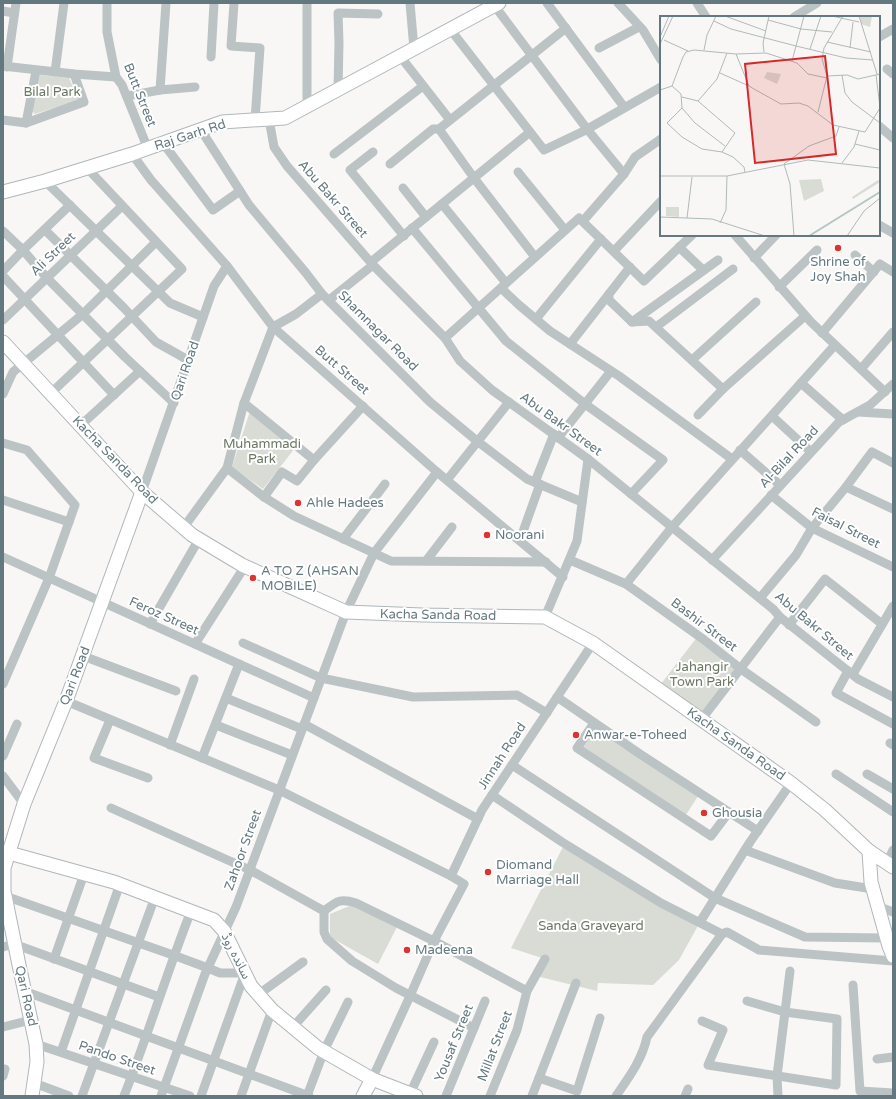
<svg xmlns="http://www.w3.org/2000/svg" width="896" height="1099" font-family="'Varela Round','Noto Sans Arabic',sans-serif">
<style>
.green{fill:#d9dcd4}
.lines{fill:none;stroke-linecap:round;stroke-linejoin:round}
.secondary-casing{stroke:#afb7ba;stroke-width:15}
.street{stroke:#bcc3c5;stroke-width:9}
.secondary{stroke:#fff;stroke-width:13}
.poi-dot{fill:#db3432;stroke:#fff;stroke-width:1.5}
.labels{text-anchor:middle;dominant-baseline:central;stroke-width:4;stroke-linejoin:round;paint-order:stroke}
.park-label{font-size:13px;fill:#6b7763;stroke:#fff}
.street-label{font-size:13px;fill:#64797f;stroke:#fff}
.poi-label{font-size:13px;fill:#64797f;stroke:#fff;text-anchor:start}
.inset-river{fill:none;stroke:#b5c5c6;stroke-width:2}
.inset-road{fill:none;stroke:#b0babb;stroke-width:1}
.view{fill:#d62828;fill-opacity:0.15;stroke:#d62828;stroke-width:2}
.inset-edge{fill:none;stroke:#64797f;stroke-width:2}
</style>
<rect width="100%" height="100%" fill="#f8f7f5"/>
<g class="green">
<polygon points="40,75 69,78 79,100 35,114 32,111"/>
<polygon points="250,411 295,448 263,489 232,467"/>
<polygon points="698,636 741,669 701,720 657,689"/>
<polygon points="594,723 700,793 684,818 577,748"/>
<polygon points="565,843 700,922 679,960 653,985 598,983 597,991 536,976 545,959 511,948"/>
<polygon points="352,905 397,927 378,964 330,937 330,914"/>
</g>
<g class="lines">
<g class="secondary-casing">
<g id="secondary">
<polyline points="3,192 45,181 132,154 222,122 285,118 499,3"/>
<polyline points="3,342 142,492 192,535 242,565 346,612 422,615 545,617 593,643 791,783 825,810 869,851 893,867"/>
<polyline points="869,851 871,882 889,946 893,956"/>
<polyline points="9,853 114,882 214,920 224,931 251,986 272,1010 318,1048 372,1079 416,1096"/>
<polyline points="32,1096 37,1062 36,1044 19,965 4,891 4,868 24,804 66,701 142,492"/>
<polyline points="363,1096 372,1079"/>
</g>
</g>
<g class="street">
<polyline points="107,3 107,32 116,77 122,85 148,149"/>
<polyline points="234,3 231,46 260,48 255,120"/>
<polyline points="410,3 414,49"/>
<polyline points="547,3 624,107"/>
<polyline points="618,3 643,30 661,60"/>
<polyline points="697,3 706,17"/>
<polyline points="494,5 587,129 624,174"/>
<polyline points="3,11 14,13"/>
<polyline points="794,17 817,3"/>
<polyline points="450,29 544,150 584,131 661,87"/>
<polyline points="879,37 893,29"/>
<polyline points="599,48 639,27"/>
<polyline points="400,56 450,120"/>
<polyline points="211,57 214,3"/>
<polyline points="3,66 74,74 116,77"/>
<polyline points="7,67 16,3"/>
<polyline points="887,69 893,74"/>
<polyline points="55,72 64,3"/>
<polyline points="338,89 339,43 338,13 378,14"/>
<polyline points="160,90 166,3"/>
<polyline points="127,96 160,90 195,87"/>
<polyline points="307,106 307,3"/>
<polyline points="269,119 274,147 287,166 373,265 445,338 460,361 492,390 588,459 773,609 780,617 858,679 893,697"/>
<polyline points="3,120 26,123 84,102 74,74"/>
<polyline points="26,123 36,71"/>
<polyline points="879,126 893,138"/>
<polyline points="439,129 474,178 535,257"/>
<polyline points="201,130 249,205 306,273 322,294 430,402 477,441 527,479 582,502"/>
<polyline points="163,143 213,210 240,191"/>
<polyline points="373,152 350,170 404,236"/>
<polyline points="132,154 151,180 227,266 273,327 437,472 563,577"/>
<polyline points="334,154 423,86"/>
<polyline points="390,164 433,129 439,129 566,28"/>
<polyline points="518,172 565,230"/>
<polyline points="45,181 170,303 203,317"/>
<polyline points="403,188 426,217"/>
<polyline points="442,204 506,283"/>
<polyline points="583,221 624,174 635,157 661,139"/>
<polyline points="879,225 893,233"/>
<polyline points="412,228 506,341 585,404 663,460 631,494"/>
<polyline points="45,230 124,308 156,342 188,360"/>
<polyline points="3,231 23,250 47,278 125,357 174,403"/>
<polyline points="735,235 811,322 885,392"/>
<polyline points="679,247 703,270"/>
<polyline points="614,251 661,201"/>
<polyline points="855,255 874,272"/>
<polyline points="754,258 776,235"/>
<polyline points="371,262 530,132"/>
<polyline points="630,267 609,294 609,300 632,322 649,321 723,389"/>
<polyline points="3,271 23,250 70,205"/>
<polyline points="3,276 114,395"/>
<polyline points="779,287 817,250"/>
<polyline points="501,288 519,305 550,331 619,376 732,459"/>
<polyline points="329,300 373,265"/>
<polyline points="536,319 601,239"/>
<polyline points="3,320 122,206"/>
<polyline points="632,322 718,260"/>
<polyline points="656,327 733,269"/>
<polyline points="822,333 880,264 893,272"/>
<polyline points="445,338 579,218 644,281 692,235"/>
<polyline points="570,344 609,294"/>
<polyline points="692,360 756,302"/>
<polyline points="861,369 893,332"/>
<polyline points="801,383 843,420"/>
<polyline points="51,393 182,269 87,168"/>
<polyline points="3,394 13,372 83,314 156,242"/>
<polyline points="244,403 314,460"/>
<polyline points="858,412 893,414"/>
<polyline points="698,415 723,389 805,316"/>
<polyline points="772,416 811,452"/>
<polyline points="81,425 140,371"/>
<polyline points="558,438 611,371"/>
<polyline points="3,443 27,450 75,505 49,578 3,684"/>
<polyline points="740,450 780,485"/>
<polyline points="227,468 264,497 294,516 391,561 546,562"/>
<polyline points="447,480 509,402"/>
<polyline points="535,482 554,434"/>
<polyline points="846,487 893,509"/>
<polyline points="142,492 214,286 227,266"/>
<polyline points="771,495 812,528 893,567"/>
<polyline points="264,497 282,472 297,481 314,460 363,406"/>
<polyline points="3,500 69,522"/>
<polyline points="184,527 227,468 244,403 273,327 296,314 322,294"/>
<polyline points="343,539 385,484"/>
<polyline points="520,540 540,484"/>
<polyline points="3,557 314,698"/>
<polyline points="570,560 626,584 703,639 741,669 816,722"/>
<polyline points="712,560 839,422 870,405 893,384"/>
<polyline points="426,561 452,527"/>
<polyline points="626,584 672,527 835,345"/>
<polyline points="760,598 796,555 812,528 846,487 872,452 893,463"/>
<polyline points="545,617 577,541 588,459"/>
<polyline points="150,624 199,539"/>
<polyline points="789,625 825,579 882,624"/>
<polyline points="243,643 321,678 413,697 517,695 547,713"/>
<polyline points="195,644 245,566"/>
<polyline points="83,656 176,691"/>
<polyline points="848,671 836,693 893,724"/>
<polyline points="853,674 893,606"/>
<polyline points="557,697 640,754 758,831"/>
<polyline points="226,698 302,729"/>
<polyline points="66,701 279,790 451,876"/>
<polyline points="110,720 94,758 148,778"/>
<polyline points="701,720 780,617"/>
<polyline points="594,723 577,748 711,836 729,812"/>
<polyline points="304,724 478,819"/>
<polyline points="216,725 292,755"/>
<polyline points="890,743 893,745"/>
<polyline points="170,745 194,679"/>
<polyline points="3,756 17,724"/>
<polyline points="202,758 239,664"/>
<polyline points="512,765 715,898 805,937 886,938"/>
<polyline points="836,774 893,812"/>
<polyline points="867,774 893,789"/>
<polyline points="3,776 24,804"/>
<polyline points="492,795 562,842 661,903 722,934 727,932 759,950 893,961"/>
<polyline points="111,808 250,870 324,911 324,932 327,939 352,961 396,988 474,1028"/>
<polyline points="745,850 835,883 873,889"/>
<polyline points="887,863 893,850"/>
<polyline points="5,896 173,955 208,968 220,973 245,973 201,1096"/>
<polyline points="877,906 893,912"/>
<path d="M324 911C337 901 340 898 356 903L434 941 527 991 517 1030 490 1096"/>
<polyline points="700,922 750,842 791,783"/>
<polyline points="3,947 14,944 159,997"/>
<polyline points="54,959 84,874"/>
<polyline points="853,985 860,1091 893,1093"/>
<polyline points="24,991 309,1096"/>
<polyline points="527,991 545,959"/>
<polyline points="259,994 303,962"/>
<polyline points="747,1001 785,1012 777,1076 778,1096"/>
<polyline points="702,1021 723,1030 708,1065 836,1085 837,1019 785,1012 790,971"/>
<polyline points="3,1027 31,1020"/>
<polyline points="293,1027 326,990"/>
<polyline points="36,1044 190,1096"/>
<polyline points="61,1052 120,884"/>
<polyline points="877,1059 893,1057"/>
<polyline points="3,1076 5,1069"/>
<polyline points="539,1078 577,1091 600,1018"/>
<polyline points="372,1079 410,996 434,941 464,884 451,876 482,810 593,643"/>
<polyline points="34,1083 69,1096"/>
<polyline points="82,1096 155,897"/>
<path d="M124 1096C148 1035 167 972 191 911"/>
<polyline points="161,1096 205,974 236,907 346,612 374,553 437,472"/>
<polyline points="241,1096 272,1010"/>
<polyline points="307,1096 324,1051 348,1002"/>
<polyline points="409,1096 434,1042"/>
<polyline points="446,1096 485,1001"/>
<polyline points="532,1096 576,983"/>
<path d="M616 1096C629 1077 642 1060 647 1037L722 934"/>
<polyline points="685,1096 688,1089"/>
</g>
<use href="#secondary" class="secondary"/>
</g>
<g class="poi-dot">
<circle cx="838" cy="248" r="4"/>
<circle cx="298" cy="503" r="4"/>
<circle cx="487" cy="535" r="4"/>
<circle cx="253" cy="578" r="4"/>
<circle cx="576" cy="735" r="4"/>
<circle cx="704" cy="813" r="4"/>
<circle cx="488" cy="872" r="4"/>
<circle cx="407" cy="950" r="4"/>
</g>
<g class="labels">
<g class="park-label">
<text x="52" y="92">Bilal Park</text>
<text x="262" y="444">Muhammadi<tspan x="262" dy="15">Park</tspan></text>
<text x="702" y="667">Jahangir<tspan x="702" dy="15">Town Park</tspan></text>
<text x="591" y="926">Sanda Graveyard</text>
</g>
<g class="street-label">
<text transform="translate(140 95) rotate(68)">Butt Street</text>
<text transform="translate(190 135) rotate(-18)">Raj Garh Rd</text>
<text transform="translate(333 199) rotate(49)">Abu Bakr Street</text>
<text transform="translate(53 254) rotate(-44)">Ali Street</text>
<text transform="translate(378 331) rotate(45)">Shamnagar Road</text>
<text transform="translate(342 370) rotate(41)">Butt Street</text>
<text transform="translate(185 371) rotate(-71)">Qari Road</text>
<text transform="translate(561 424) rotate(36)">Abu Bakr Street</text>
<text transform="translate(789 457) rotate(-47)">Al-Bilal Road</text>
<text transform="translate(115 460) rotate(46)">Kacha Sanda Road</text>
<text transform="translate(846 528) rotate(27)">Faisal Street</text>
<text transform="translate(438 615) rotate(1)">Kacha Sanda Road</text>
<text transform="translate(164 616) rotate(24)">Feroz Street</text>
<text transform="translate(704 625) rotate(37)">Bashir Street</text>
<text transform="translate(814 626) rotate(40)">Abu Bakr Street</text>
<text transform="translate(75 676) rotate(-69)">Qari Road</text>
<text transform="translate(736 744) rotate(35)">Kacha Sanda Road</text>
<text transform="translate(502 756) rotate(-57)">Jinnah Road</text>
<text transform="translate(243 850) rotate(-70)">Zahoor Street</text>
<text transform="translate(236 956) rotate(63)">ساندہ روڈ</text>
<text transform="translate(26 996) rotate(77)">Qari Road</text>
<text transform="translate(454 1043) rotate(-68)">Yousaf Street</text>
<text transform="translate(495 1046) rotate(-69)">Millat Street</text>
<text transform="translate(117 1058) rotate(19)">Pando Street</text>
</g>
<g class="poi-label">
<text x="838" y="262" text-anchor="middle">Shrine of<tspan x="838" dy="15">Joy Shah</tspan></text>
<text x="306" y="503">Ahle Hadees</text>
<text x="495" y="535">Noorani</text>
<text x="261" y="571">A TO Z (AHSAN<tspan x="261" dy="15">MOBILE)</tspan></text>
<text x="584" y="735">Anwar-e-Toheed</text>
<text x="712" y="813">Ghousia</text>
<text x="496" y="865">Diomand<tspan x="496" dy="15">Marriage Hall</tspan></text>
<text x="415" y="950">Madeena</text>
</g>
</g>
<g transform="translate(660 16)">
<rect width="220" height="220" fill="#f8f7f5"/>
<path d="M200 0H212L210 11 201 8ZM107 56 121 58 117 68 104 62ZM161 163 164 175 144 185 139 164ZM218 164 220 166 193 183 192 181ZM6 191H19V201L6 200Z" fill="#d9dcd4"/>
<path class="inset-river" d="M149 220 220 176"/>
<path class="inset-road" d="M65 0 106 15M172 0 199 6M199 0 217 58M108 4 141 13 172 16M54 5 71 13 136 30 186 42 213 44M0 21 9 0M4 24 28 35M167 26 211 36M0 28 13 0M190 32 193 6M150 33 161 0M44 34 47 19 56 0M104 36 103 27 109 0M76 38 89 70 94 73 121 88 139 87 148 90 173 109 205 116 220 92M132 45 144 0M60 57 89 70M182 59 185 77 192 86 220 107M216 59 220 91M167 60 187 59 198 63 220 58M12 70 21 78 22 92 7 107 22 121 42 133 62 136 73 141 84 151 85 156M0 74 12 70 23 41 26 36 34 34 76 38 106 37 137 47 148 58 167 62M22 81 38 85 75 117 62 136M38 85 57 63 67 37M22 92 35 107 65 130M158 96 167 60 162 43 164 32 183 0M195 128 220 134M182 147 194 131 199 115M124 148 149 130 176 120 179 111M124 148 130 168 134 220M0 160H67L148 144 220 152M0 201 52 203 105 220M27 202 32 161M60 207 66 194 67 160M187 220 204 195 220 182"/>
<path class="view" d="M165 40 176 138 95 147 85 48Z"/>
<rect width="220" height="220" class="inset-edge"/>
</g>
<rect width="896" height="1099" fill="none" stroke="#64797f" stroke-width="8"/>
</svg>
